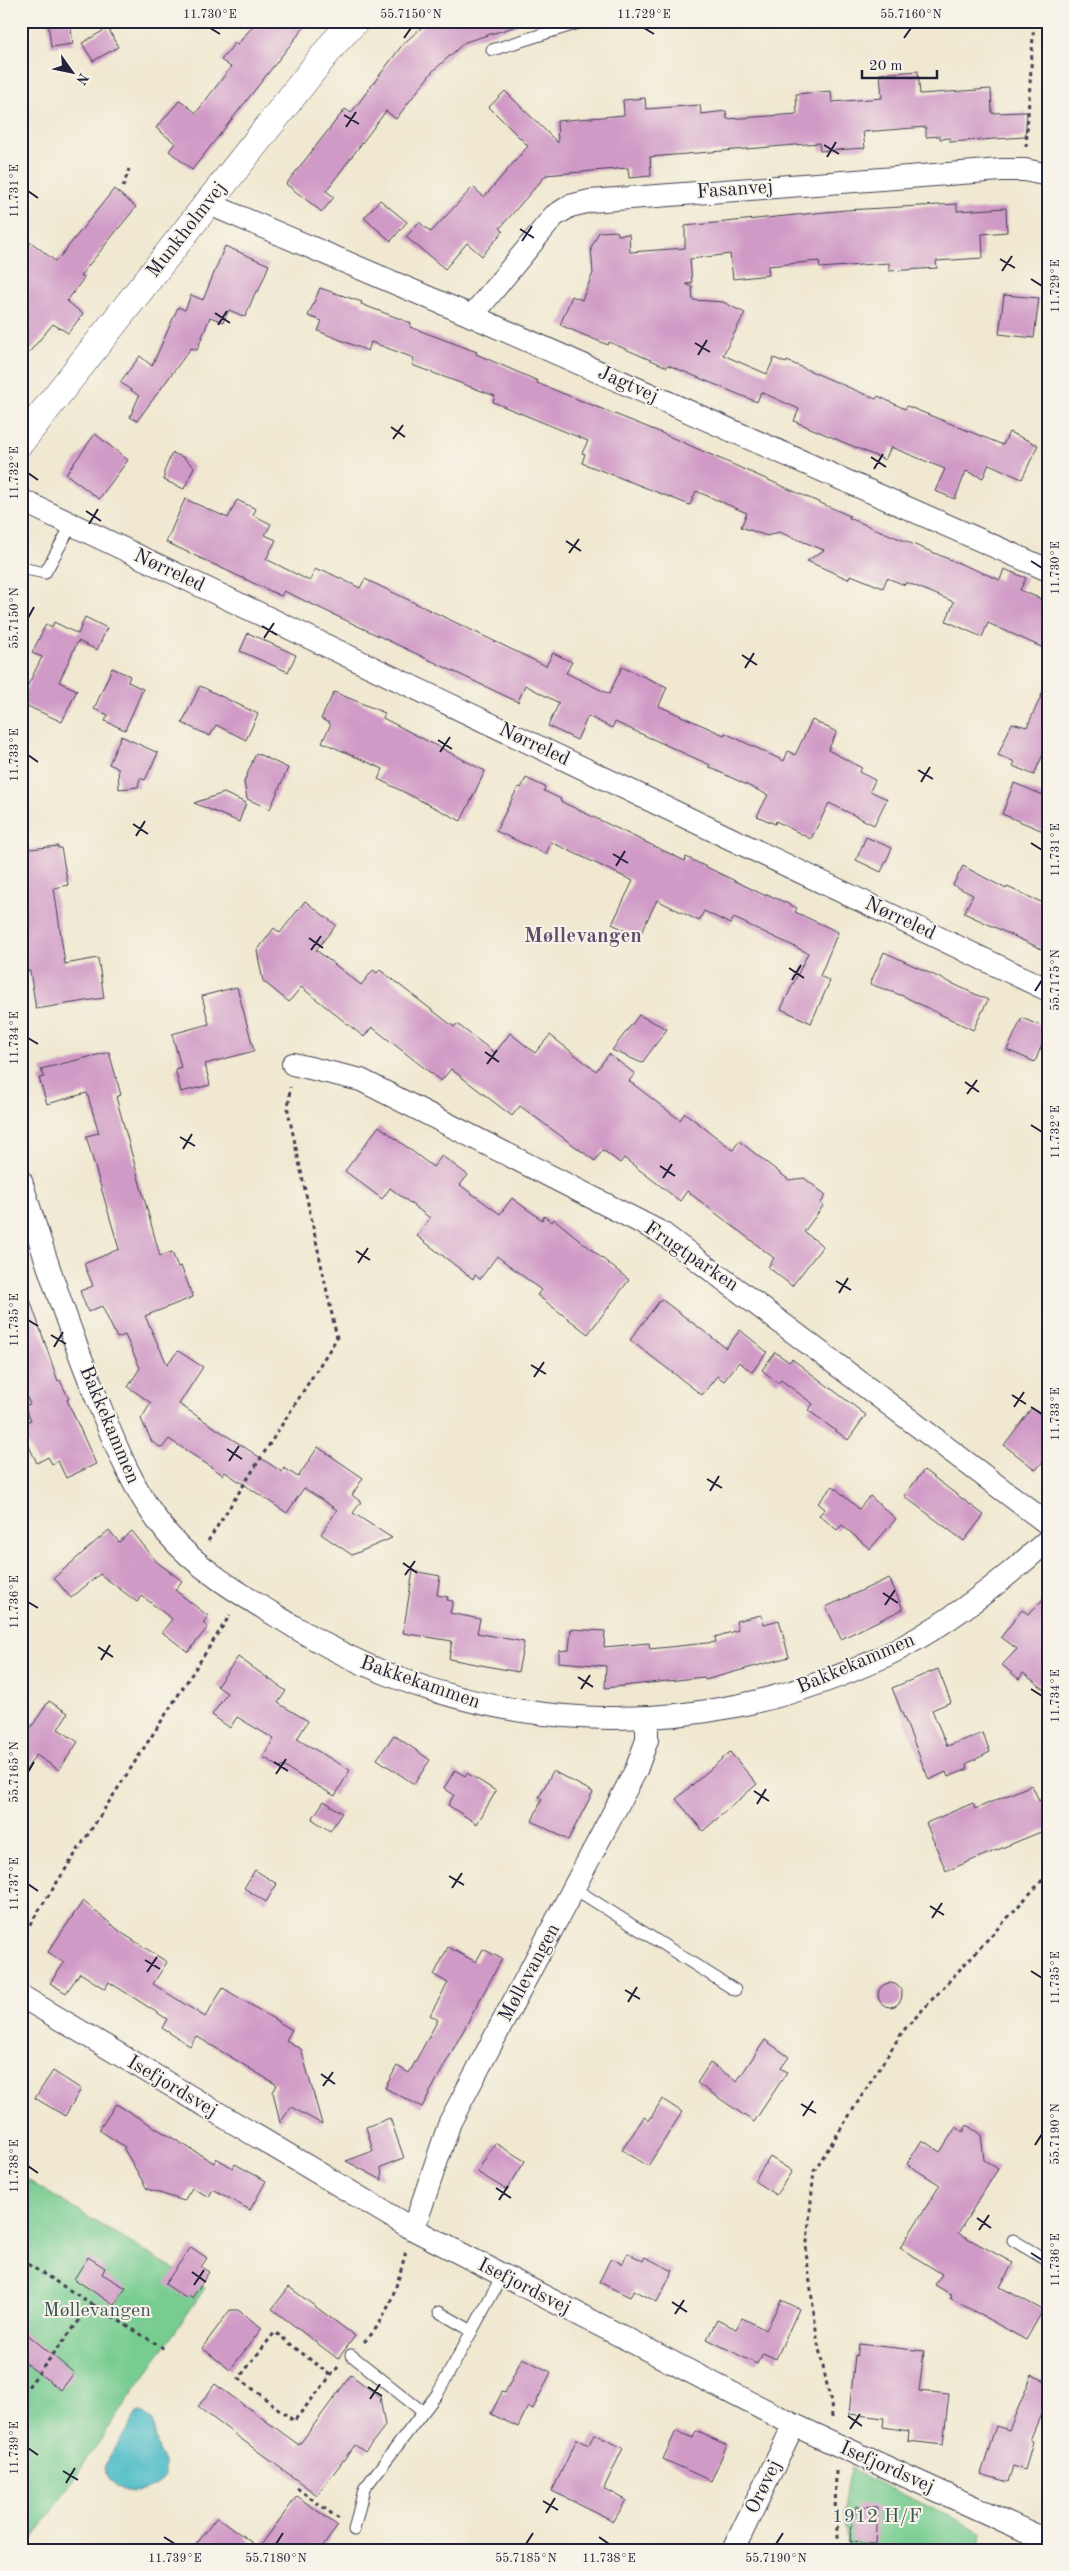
<svg xmlns="http://www.w3.org/2000/svg" width="1069" height="2571" font-family="'Old Standard TT',serif">
<style>
.green{fill:#77cc90;stroke:#4c7766}
.water{fill:#4fbdc8;stroke:#387082}
.building{fill:#d09ac6}
.lines{fill:none;stroke-linecap:round;stroke-linejoin:round}
.service-casing{stroke:#414051;stroke-width:13}
.minor-casing{stroke:#414051;stroke-width:24}
.tertiary-casing{stroke:#414051;stroke-width:29}
.path{stroke:#414051;stroke-width:3;stroke-dasharray:4 4;stroke-linecap:butt}
.service{stroke:#fff;stroke-width:11}
.minor{stroke:#fff;stroke-width:22}
.tertiary{stroke:#fff;stroke-width:28}
.ticks{fill:none;stroke:#22223b;stroke-width:2}
.labels{text-anchor:middle;dominant-baseline:central;stroke-width:4;stroke-linejoin:round;paint-order:stroke}
.street-label{font-size:20px;fill:#22223b;stroke:#f7f3e8}
.park-label{font-size:20px;fill:#3c5554;stroke:#f7f3e8}
.neighbourhood-label{font-size:21px;font-weight:bold;fill:#5f4c6c;stroke:#f7f3e8}
.neatline{fill:none;stroke:#22223b;stroke-width:2}
.ticks-label{font-size:12px;text-anchor:middle;fill:#22223b}
</style>
<rect width="100%" height="100%" fill="#f7f3e8"/>
<filter id="ink" filterUnits="userSpaceOnUse"><feTurbulence type="fractalNoise" baseFrequency=".02" numOctaves="2"/><feDisplacementMap in="SourceGraphic" scale="10" xChannelSelector="R" yChannelSelector="G"/><feConvolveMatrix kernelMatrix="1 2 1 2 8 2 1 2 1" color-interpolation-filters="sRGB"/></filter>
<filter id="wash" filterUnits="userSpaceOnUse"><feTurbulence type="fractalNoise" baseFrequency=".0096" numOctaves="4" result="noise"/><feDisplacementMap in="SourceGraphic" scale="20" xChannelSelector="R" yChannelSelector="G"/><feGaussianBlur stdDeviation="1.12" result="paint"/><feColorMatrix in="noise" values="0 0 0 0 0 0 0 0 0 0 0 0 0 0 0 0 0 1.4 0 .05"/><feComposite in="paint" operator="in"/></filter>
<g filter="url(#wash)">
<rect width="100%" height="100%" fill="#f0e8d0"/>
<g class="green">
<polygon points="21,2176 205,2288 27,2547 21,2543"/>
<polygon points="850,2469 982,2532 980,2550 848,2550 843,2514"/>
</g>
<path class="water" d="M141 2412 152 2421 160 2456 165 2464V2476C147 2499 113 2498 104 2467L137 2413Z"/>
<g id="blocks">
<g class="building">
<polygon points="48,21 70,21 73,44 51,47"/>
<polygon points="257,21 309,21 192,170 169,151 175,143 156,128 180,100 196,113 231,67 221,60 235,43 237,45"/>
<polygon points="429,21 517,21 517,26 465,42 432,72 396,119 386,111 326,191 334,197 322,212 286,184 345,109 351,113 403,44"/>
<polygon points="108,28 118,47 93,61 82,43"/>
<polygon points="918,71 920,94 991,89 992,113 1027,112 1025,137 950,142 950,138 940,139 940,136 926,137 926,127 863,132 865,148 820,151 819,143 650,157 651,176 629,178 628,168 546,175 500,228 503,231 482,256 467,243 445,269 406,237 419,222 431,232 473,187 484,197 528,146 489,107 505,91 558,143 557,121 624,115 623,100 645,98 646,109 700,105 701,114 726,111 727,119 797,114 796,94 831,91 832,102 882,98 880,74"/>
<polygon points="114,189 136,207 80,276 84,278 67,301 83,314 68,333 53,324 21,362 21,255 31,242 55,261 59,258"/>
<polygon points="380,200 407,222 391,241 364,218"/>
<polygon points="957,204 957,211 1006,208 1007,232 982,234 983,258 936,261 937,268 889,271 889,263 820,268 819,261 768,266 769,275 733,279 730,254 690,259 692,283 686,284 692,287 693,300 723,302 745,313 723,355 767,374 774,358 786,363 787,361 876,399 878,396 905,409 907,406 1003,445 1009,432 1038,445 1022,479 989,464 983,478 966,471 955,499 935,491 945,469 891,447 885,460 794,421 799,409 761,392 757,402 668,365 667,367 609,342 608,345 560,325 572,296 582,300 593,273 591,248 599,232 617,231 618,235 629,234 630,252 685,248 685,226 846,210"/>
<polygon points="225,246 269,265 258,292 256,291 245,317 229,310 223,322 210,317 197,350 191,348 137,421 130,417 139,396 120,382 140,356 152,366 178,307 185,310 191,295 203,300"/>
<polygon points="320,288 362,302 361,304 411,323 410,327 477,352 476,354 538,381 537,383 657,431 850,516 849,518 1000,580 1004,569 1026,578 1020,590 1048,602 1048,650 988,623 982,637 946,621 954,602 906,582 905,585 887,578 883,588 851,575 848,579 807,561 824,550 779,532 767,536 741,527 747,513 696,491 690,505 582,463 585,454 582,453 588,441 493,402 495,396 412,365 414,358 371,342 368,351 318,331 322,321 308,316"/>
<polygon points="1004,295 1039,298 1034,338 999,334"/>
<polygon points="95,434 128,460 99,499 66,474"/>
<polygon points="172,453 183,457 194,467 184,489 164,480 164,472"/>
<polygon points="185,499 228,518 237,500 256,509 253,515 271,524 265,535 276,540 266,559 310,581 315,569 321,572 323,570 360,588 365,579 546,666 553,653 572,662 566,673 609,694 622,667 667,687 659,706 724,735 725,733 784,761 788,751 795,755 812,720 837,732 828,750 862,768 859,772 875,780 870,791 887,799 874,825 829,803 811,839 776,821 775,824 757,816 768,795 709,767 710,765 615,722 612,728 588,716 577,740 548,726 559,703 525,685 518,702 284,591 281,596 166,542"/>
<polygon points="85,617 107,628 97,650 78,641 59,682 77,690 62,722 21,703 21,699 42,657 32,653 46,624 52,627 54,622 78,634"/>
<polygon points="248,633 296,655 288,672 240,651"/>
<polygon points="112,668 130,676 128,682 143,689 125,730 105,721 108,715 94,709"/>
<polygon points="1048,681 1048,743 1034,775 1013,766 1015,762 998,755 1012,723 1027,727"/>
<polygon points="200,686 258,714 246,740 216,725 210,736 182,723"/>
<polygon points="334,692 385,713 383,718 485,771 461,821 378,779 383,769 322,742 331,724 321,719"/>
<polygon points="121,736 158,753 145,780 140,778 138,787 119,789 118,768 109,764"/>
<polygon points="256,753 288,768 270,809 247,799 244,782"/>
<polygon points="526,778 545,787 544,791 561,799 560,801 685,861 686,857 766,896 767,894 797,908 795,912 838,932 820,976 830,981 811,1023 781,1009 808,953 734,918 730,924 704,911 699,921 657,900 639,937 612,924 633,881 551,842 546,854 496,831 518,787 521,788"/>
<polygon points="1014,783 1048,797 1048,833 1002,814"/>
<polygon points="224,793 246,803 239,822 194,803"/>
<polygon points="866,837 892,848 881,872 856,860"/>
<polygon points="58,846 58,848 61,848 68,885 54,888 65,964 98,958 104,998 36,1009 30,971 21,972 21,850"/>
<polygon points="963,866 1006,889 1007,887 1048,905 1048,952 964,913 973,895 953,885"/>
<polygon points="305,901 336,925 316,950 361,985 373,970 377,973 380,970 454,1027 457,1024 495,1053 510,1033 535,1053 550,1035 596,1071 609,1054 635,1074 629,1081 680,1120 685,1113 733,1150 739,1141 789,1180 804,1178 826,1195 821,1203 823,1206 804,1232 823,1246 792,1286 768,1267 774,1258 687,1191 680,1201 624,1158 620,1163 603,1150 595,1161 520,1106 512,1116 451,1069 441,1081 372,1027 364,1037 301,987 289,1002 263,981 257,951 274,928 280,933"/>
<polygon points="884,952 988,1000 973,1030 903,996 870,984"/>
<polygon points="237,987 254,1051 205,1064 210,1085 181,1092 175,1069 181,1067 172,1034 209,1024 202,996"/>
<polygon points="639,1015 667,1029 642,1063 612,1050"/>
<polygon points="1022,1018 1048,1029 1035,1062 1007,1050"/>
<polygon points="109,1052 121,1095 116,1097 160,1256 172,1252 178,1267 181,1266 193,1297 145,1316 167,1364 178,1351 203,1367 179,1404 282,1472 284,1468 298,1477 318,1447 363,1478 352,1495 361,1502 353,1513 392,1538 352,1555 321,1534 337,1510 304,1488 287,1513 225,1472 223,1475 169,1439 162,1448 152,1442 141,1419 151,1403 128,1387 140,1368 125,1335 117,1338 102,1306 88,1312 80,1291 93,1286 84,1264 119,1249 86,1136 99,1133 87,1093 47,1104 39,1078 44,1077 41,1069"/>
<polygon points="379,1126 433,1167 442,1156 468,1175 460,1185 500,1214 512,1198 542,1220 544,1216 552,1222 554,1219 629,1280 588,1334 537,1295 541,1290 497,1256 480,1279 475,1275 473,1279 417,1236 430,1218 390,1188 382,1199 345,1171"/>
<polygon points="25,1285 58,1381 60,1380 69,1399 67,1400 96,1464 66,1478 58,1461 52,1464 48,1457 37,1463 21,1430 21,1424 31,1420 24,1406 30,1404 21,1385 21,1286"/>
<polygon points="661,1299 726,1348 740,1330 767,1352 752,1372 739,1362 724,1381 717,1376 702,1395 630,1340"/>
<polygon points="775,1352 789,1362 792,1359 866,1415 848,1440 808,1410 813,1404 781,1380 778,1383 762,1370"/>
<polygon points="1032,1408 1048,1420 1048,1455 1036,1470 1004,1445"/>
<polygon points="924,1470 984,1515 964,1541 904,1496"/>
<polygon points="833,1486 859,1509 870,1496 896,1519 870,1549 842,1525 837,1530 819,1515 825,1509 818,1503"/>
<polygon points="109,1530 119,1542 132,1531 157,1562 182,1581 175,1590 208,1616 203,1623 208,1627 188,1652 162,1632 172,1619 142,1596 137,1602 100,1574 71,1598 54,1578"/>
<polygon points="413,1571 440,1576 437,1595 448,1597 447,1600 453,1601 450,1613 480,1619 477,1633 524,1642 518,1672 449,1659 452,1641 403,1633"/>
<polygon points="889,1578 903,1609 841,1639 826,1607"/>
<polygon points="1048,1596 1048,1692 1023,1673 1019,1679 1002,1665 1017,1649 1001,1637 1022,1610 1028,1614"/>
<polygon points="761,1615 764,1624 779,1620 789,1657 705,1680 704,1677 605,1688 606,1666 559,1662 559,1651 569,1650 571,1629 605,1631 604,1647 649,1643 650,1649 716,1642 715,1637 738,1630 736,1621"/>
<polygon points="238,1657 286,1691 278,1703 308,1721 297,1739 350,1770 335,1796 283,1766 281,1768 263,1757 274,1739 237,1717 230,1728 212,1715 227,1693 217,1686"/>
<polygon points="938,1669 951,1702 932,1710 947,1746 983,1733 990,1752 966,1764 968,1769 948,1777 946,1772 929,1780 892,1688"/>
<polygon points="49,1701 68,1713 58,1729 78,1742 59,1770 36,1755 21,1777 21,1742"/>
<polygon points="394,1735 430,1760 414,1784 377,1759"/>
<polygon points="730,1752 757,1784 703,1831 676,1799"/>
<polygon points="455,1770 465,1776 467,1773 496,1791 477,1824 448,1805 454,1795 444,1788"/>
<polygon points="553,1771 593,1792 568,1840 532,1821 542,1799 539,1797"/>
<polygon points="1032,1785 1039,1801 1048,1797 1048,1829 946,1871 926,1823 973,1803 975,1809"/>
<polygon points="324,1801 342,1813 330,1831 312,1819"/>
<polygon points="255,1870 277,1884 266,1902 244,1888"/>
<polygon points="83,1901 122,1933 167,1962 153,1984 205,2017 223,1988 292,2030 286,2040 301,2049 322,2124 291,2107 280,2123 273,2092 277,2085 196,2036 190,2046 162,2028 167,2019 109,1982 105,1989 80,1973 66,1993 50,1983 64,1963 48,1952"/>
<polygon points="448,1947 476,1962 483,1949 502,1959 422,2107 385,2088 397,2066 409,2073 438,2020 430,2015 448,1983 434,1975"/>
<circle cx="890" cy="1995" r="12"/>
<polygon points="765,2040 789,2057 781,2068 787,2072 754,2122 697,2083 710,2063 737,2081"/>
<polygon points="53,2071 81,2089 65,2116 35,2098"/>
<polygon points="662,2099 682,2112 648,2166 622,2150 644,2117 649,2121"/>
<polygon points="116,2104 214,2163 216,2158 233,2168 235,2164 266,2181 250,2210 213,2189 209,2197 192,2188 184,2201 147,2189 124,2149 125,2147 99,2130"/>
<polygon points="390,2118 404,2158 381,2167 382,2180 346,2161 373,2151 366,2127"/>
<polygon points="967,2125 981,2135 984,2160 998,2169 958,2233 1013,2263 1000,2287 1043,2310 1026,2340 950,2298 952,2295 935,2285 942,2274 900,2248 940,2185 907,2164 922,2140 940,2152 956,2127 963,2132"/>
<polygon points="495,2143 525,2161 507,2190 477,2172"/>
<polygon points="770,2157 792,2171 776,2195 754,2181"/>
<polygon points="191,2247 207,2258 201,2267 209,2272 192,2298 189,2295 186,2298 165,2284"/>
<polygon points="628,2253 643,2261 645,2257 673,2271 657,2302 634,2290 630,2297 599,2282 611,2258 622,2264"/>
<polygon points="88,2257 105,2268 102,2274 126,2288 114,2305 74,2279"/>
<polygon points="289,2287 355,2336 338,2359 272,2309"/>
<polygon points="781,2300 799,2309 776,2359 763,2353 757,2364 707,2339 717,2320 736,2329 742,2318 766,2330"/>
<polygon points="230,2310 238,2310 262,2328 230,2370 202,2348"/>
<polygon points="21,2329 74,2373 61,2390 21,2360"/>
<polygon points="859,2344 924,2351 919,2391 949,2394 943,2445 908,2441 909,2431 883,2427 884,2418 849,2414 855,2355 857,2356"/>
<polygon points="522,2358 551,2372 533,2409 528,2406 518,2427 491,2414 502,2392 505,2393"/>
<polygon points="351,2375 380,2397 385,2426 365,2452 355,2445 317,2495 198,2407 215,2384 299,2445"/>
<polygon points="1032,2375 1048,2382 1048,2398 1030,2440 1033,2441 1025,2470 1013,2466 1008,2482 981,2474 996,2426 1009,2430"/>
<polygon points="676,2431 693,2438 696,2431 727,2445 711,2481 663,2459"/>
<polygon points="594,2434 623,2448 604,2488 626,2500 614,2521 552,2491 577,2439 589,2445"/>
<polygon points="297,2496 338,2526 320,2550 192,2550 217,2517 259,2548"/>
<polygon points="856,2506 878,2507 876,2544 851,2542 852,2518 855,2518"/>
</g>
</g>
</g>
<g filter="url(#ink)">
<use href="#blocks" fill-opacity="0" stroke="#414051" stroke-width="1"/>
<g class="lines">
<g class="service-casing">
<g id="service">
<polyline points="492,50 585,21"/>
<polyline points="21,568 45,573 72,524"/>
<polyline points="575,1889 735,1990"/>
<polyline points="1013,2240 1048,2261"/>
<polyline points="439,2312 472,2331"/>
<polyline points="351,2355 423,2412"/>
<polyline points="354,2530 364,2489 438,2393 502,2276"/>
</g>
</g>
<g class="minor-casing">
<g id="minor">
<polyline points="207,203 472,316 1048,570"/>
<polyline points="472,316 554,216 570,206 590,201 1001,170 1025,170 1048,175"/>
<polyline points="21,500 1048,990"/>
<polyline points="293,1064 361,1080 662,1233 1048,1524"/>
<path d="M21 1181C43 1253 67 1324 95 1394 114 1442 133 1492 167 1533 200 1572 249 1599 293 1626 474 1738 694 1748 887 1655 946 1626 999 1584 1048 1540"/>
<polyline points="21,1996 411,2228 794,2425 1035,2535 1048,2539"/>
<polyline points="411,2228 419,2213 450,2122 636,1770 647,1740 647,1719"/>
<polyline points="733,2550 794,2425"/>
</g>
</g>
<g class="tertiary-casing">
<polyline id="tertiary" points="21,441 334,43 355,21"/>
</g>
<g class="path">
<polyline points="1026,147 1034,21"/>
<polyline points="123,187 129,169"/>
<polyline points="208,1541 337,1338 288,1111 290,1087"/>
<polyline points="21,1938 230,1615"/>
<polyline points="21,2260 92,2304 21,2396"/>
<polyline points="92,2304 166,2350"/>
<path d="M364 2342C388 2320 398 2282 406 2251"/>
<polyline points="330,2375 275,2332 239,2378 294,2421 338,2367"/>
<polyline points="832,2417 831,2403 818,2344 806,2252 814,2171 903,2031 1048,1874"/>
<polyline points="836,2471 835,2517 840,2550"/>
<polyline points="297,2488 339,2519"/>
</g>
<use href="#service" class="service"/>
<use href="#minor" class="minor"/>
<use href="#tertiary" class="tertiary"/>
</g>
</g>
<path class="ticks" d="M210 28 220 34M644 28 654 34M404 38 411 28M904 38 911 28M344 115 359 124M346 127 356 112M824 145 839 154M827 157 836 142M28 191 38 198M520 229 534 238M522 241 532 226M1000 259 1015 268M1002 271 1012 256M1031 279 1042 286M215 313 230 323M218 325 227 311M695 343 710 352M698 355 707 340M391 427 405 437M393 439 403 425M871 457 886 467M874 469 883 454M28 473 38 480M86 511 101 521M89 524 98 509M566 541 581 551M569 553 579 539M1031 561 1042 568M28 618 34 607M262 626 277 635M264 638 274 623M742 655 757 665M745 668 754 653M438 740 452 749M440 752 450 737M28 755 38 762M918 770 933 779M921 782 930 767M133 824 148 834M136 836 145 821M1031 843 1042 850M613 854 628 863M616 866 625 851M309 938 323 948M311 950 321 936M789 968 804 978M792 980 801 965M1035 991 1042 980M28 1038 38 1044M485 1052 499 1062M487 1064 497 1050M965 1082 979 1092M967 1094 977 1080M1031 1125 1042 1132M180 1137 195 1146M183 1149 192 1134M660 1166 675 1176M663 1178 672 1164M356 1251 370 1260M358 1263 368 1248M836 1281 851 1290M839 1293 848 1278M28 1320 38 1326M51 1335 66 1344M54 1347 63 1332M531 1365 546 1374M534 1377 544 1362M1012 1395 1026 1404M1014 1407 1024 1392M1031 1407 1042 1414M227 1449 242 1459M229 1461 239 1446M707 1479 722 1488M710 1491 719 1476M403 1563 417 1573M405 1575 415 1561M883 1593 898 1603M28 1602 38 1608M885 1605 895 1590M98 1647 113 1657M101 1660 110 1645M578 1677 593 1687M581 1689 590 1675M1031 1689 1042 1696M274 1762 288 1771M28 1772 34 1762M276 1774 286 1759M754 1791 769 1801M757 1804 766 1789M449 1876 464 1885M28 1884 38 1891M452 1888 462 1873M930 1906 944 1915M932 1918 942 1903M145 1960 160 1969M1031 1971 1042 1978M147 1972 157 1957M625 1990 640 1999M628 2002 637 1987M321 2074 335 2084M323 2086 333 2072M801 2104 816 2113M803 2116 813 2101M1035 2145 1042 2134M28 2166 38 2173M496 2188 511 2198M499 2200 508 2186M977 2218 991 2228M979 2230 989 2215M1031 2253 1042 2260M192 2272 206 2282M194 2285 204 2270M672 2302 687 2312M675 2314 684 2300M368 2387 382 2396M370 2399 380 2384M848 2416 862 2426M850 2429 860 2414M28 2448 38 2455M63 2471 78 2480M66 2483 75 2468M543 2501 558 2510M546 2513 555 2498M164 2537 175 2544M599 2537 609 2544M276 2544 283 2533M526 2544 533 2533M776 2544 783 2533"/>
<g class="labels">
<g class="street-label">
<text transform="translate(735 190) rotate(-4)">Fasanvej</text>
<text transform="translate(187 230) rotate(-52)">Munkholmvej</text>
<text transform="translate(628 385) rotate(24)">Jagtvej</text>
<text transform="translate(169 571) rotate(25)">Nørreled</text>
<text transform="translate(534 745) rotate(25)">Nørreled</text>
<text transform="translate(900 919) rotate(25)">Nørreled</text>
<text transform="translate(691 1257) rotate(34)">Frugtparken</text>
<text transform="translate(109 1425) rotate(67)">Bakkekammen</text>
<text transform="translate(856 1664) rotate(-23)">Bakkekammen</text>
<text transform="translate(420 1683) rotate(19)">Bakkekammen</text>
<text transform="translate(530 1973) rotate(-62)">Møllevangen</text>
<text transform="translate(172 2087) rotate(31)">Isefjordsvej</text>
<text transform="translate(524 2287) rotate(27)">Isefjordsvej</text>
<text transform="translate(887 2468) rotate(24)">Isefjordsvej</text>
<text transform="translate(764 2487) rotate(-64)">Orøvej</text>
</g>
<g class="park-label">
<text x="97" y="2311">Møllevangen</text>
<text x="877" y="2517">1912 H/F</text>
</g>
<g class="neighbourhood-label">
<text x="583" y="936">Møllevangen</text>
</g>
</g>
<rect width="1069" height="2571" fill="none" stroke="#f7f3e8" stroke-width="55"/>
<g transform="translate(72 72) rotate(123)" stroke="#f7f3e8" stroke-width="4" paint-order="stroke">
<path d="M0-4L9 19L0 12L-9 19Z" fill="#22223b"/>
<text y="-8" font-size="14" font-weight="bold" text-anchor="middle" fill="#22223b">N</text>
</g>
<path d="M862 70v8h75v-8" fill="none" stroke="#22223b" stroke-width="2.5"/>
<text x="869" y="70" font-size="15" fill="#22223b" stroke="#f7f3e8" stroke-width="4" paint-order="stroke">20 m</text>
<rect x="28" y="28" width="1014" height="2516" class="neatline"/>
<g class="ticks-label">
<text x="210" y="18">11.730°E</text>
<text x="411" y="18">55.7150°N</text>
<text x="644" y="18">11.729°E</text>
<text x="911" y="18">55.7160°N</text>
<text transform="translate(14 191) rotate(-90)" y="4">11.731°E</text>
<text transform="translate(1055 286) rotate(-90)" y="4">11.729°E</text>
<text transform="translate(14 473) rotate(-90)" y="4">11.732°E</text>
<text transform="translate(1055 568) rotate(-90)" y="4">11.730°E</text>
<text transform="translate(14 618) rotate(-90)" y="4">55.7150°N</text>
<text transform="translate(14 755) rotate(-90)" y="4">11.733°E</text>
<text transform="translate(1055 850) rotate(-90)" y="4">11.731°E</text>
<text transform="translate(1055 980) rotate(-90)" y="4">55.7175°N</text>
<text transform="translate(14 1038) rotate(-90)" y="4">11.734°E</text>
<text transform="translate(1055 1132) rotate(-90)" y="4">11.732°E</text>
<text transform="translate(14 1320) rotate(-90)" y="4">11.735°E</text>
<text transform="translate(1055 1414) rotate(-90)" y="4">11.733°E</text>
<text transform="translate(14 1602) rotate(-90)" y="4">11.736°E</text>
<text transform="translate(1055 1696) rotate(-90)" y="4">11.734°E</text>
<text transform="translate(14 1772) rotate(-90)" y="4">55.7165°N</text>
<text transform="translate(14 1884) rotate(-90)" y="4">11.737°E</text>
<text transform="translate(1055 1978) rotate(-90)" y="4">11.735°E</text>
<text transform="translate(1055 2134) rotate(-90)" y="4">55.7190°N</text>
<text transform="translate(14 2166) rotate(-90)" y="4">11.738°E</text>
<text transform="translate(1055 2260) rotate(-90)" y="4">11.736°E</text>
<text transform="translate(14 2448) rotate(-90)" y="4">11.739°E</text>
<text x="175" y="2562">11.739°E</text>
<text x="276" y="2562">55.7180°N</text>
<text x="526" y="2562">55.7185°N</text>
<text x="609" y="2562">11.738°E</text>
<text x="776" y="2562">55.7190°N</text>
</g>
</svg>
